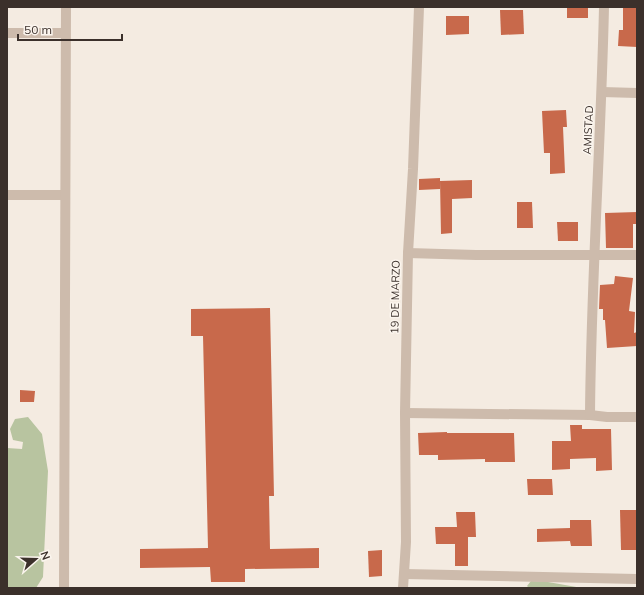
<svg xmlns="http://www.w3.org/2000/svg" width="644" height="595" font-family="Mulish,sans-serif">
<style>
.green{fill:#b8c4a0}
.building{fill:#c8694b}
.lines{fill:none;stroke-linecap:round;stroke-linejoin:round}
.street{stroke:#cdbbac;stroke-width:10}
.labels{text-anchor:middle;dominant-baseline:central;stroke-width:3;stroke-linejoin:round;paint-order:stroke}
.street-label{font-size:11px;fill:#3b302b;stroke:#fbf5ee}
</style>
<rect width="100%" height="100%" fill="#f4ebe1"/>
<g class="green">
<polygon points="28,417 42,434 48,471 43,577 36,588 7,588 7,448 22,449 23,442 13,440 10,429 15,419"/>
<polygon points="531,581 548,582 582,588 529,588 527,586"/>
</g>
<g class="building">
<rect x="567" y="7" width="21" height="11"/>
<polygon points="623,7 637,7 637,47 618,46 619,30 623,30"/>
<polygon points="500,10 523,10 524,34 501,35"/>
<polygon points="446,16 469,16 469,34 446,35"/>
<polygon points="566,110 567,127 563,127 565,173 550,174 550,153 544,153 542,111"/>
<polygon points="440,178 440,189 419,190 419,179"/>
<polygon points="472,180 472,198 452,199 452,233 441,234 440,181"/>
<polygon points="517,202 532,202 533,228 517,228"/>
<polygon points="637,212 637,224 633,224 633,248 606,248 605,213"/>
<polygon points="557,222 578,222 578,241 558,241"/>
<polygon points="615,276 633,278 629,311 635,312 634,333 637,332 637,346 607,348 605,320 603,320 603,309 599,309 600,285 614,284"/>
<polygon points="270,308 274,496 269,496 270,549 319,548 319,568 245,569 245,582 211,582 210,567 140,568 140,549 208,548 203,336 191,336 191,309"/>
<polygon points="20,390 35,391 34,402 20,402"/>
<polygon points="570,425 582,425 582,429 611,429 612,470 596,471 596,458 570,459 570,469 552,470 552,441 571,441"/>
<polygon points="447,432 447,433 514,433 515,462 485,462 485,459 438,460 438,455 419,455 418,433"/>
<polygon points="527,479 552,479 553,495 528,495"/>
<polygon points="620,510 637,510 637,550 621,550"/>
<polygon points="456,512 475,512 476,537 468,537 468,566 455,566 455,544 436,544 435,527 457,527"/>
<polygon points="570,520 591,520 592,546 571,546 570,541 537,542 537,529 570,528"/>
<polygon points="382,550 382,576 369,577 368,551"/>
</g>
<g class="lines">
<g class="street">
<polyline points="7,33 65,33"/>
<polyline points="602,92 637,93"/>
<polyline points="7,195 64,195"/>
<polyline points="408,253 476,255 637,255"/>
<polyline points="405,413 590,415 607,417 637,417"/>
<path d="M590 415C591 279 601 143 604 7"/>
<polyline points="405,574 637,579"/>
<polyline points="64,588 66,7"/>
<polyline points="403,588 406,542 405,413 408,253 413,169 419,7"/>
</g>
</g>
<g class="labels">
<g class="street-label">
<text transform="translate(588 130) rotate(-87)">AMISTAD</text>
<text transform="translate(395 297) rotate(-89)">19 DE MARZO</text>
</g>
</g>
<rect width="644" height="595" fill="none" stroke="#3b302b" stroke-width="16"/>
<g transform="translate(36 559) rotate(70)" stroke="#fbf5ee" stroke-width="3" paint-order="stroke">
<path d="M0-3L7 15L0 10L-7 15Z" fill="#3b302b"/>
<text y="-6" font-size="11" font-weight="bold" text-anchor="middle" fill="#3b302b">N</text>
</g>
<path d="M18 34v6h104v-6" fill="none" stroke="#3b302b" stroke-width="2"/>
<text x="24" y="34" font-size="12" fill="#3b302b" stroke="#fbf5ee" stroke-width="3" paint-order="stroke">50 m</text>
</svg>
